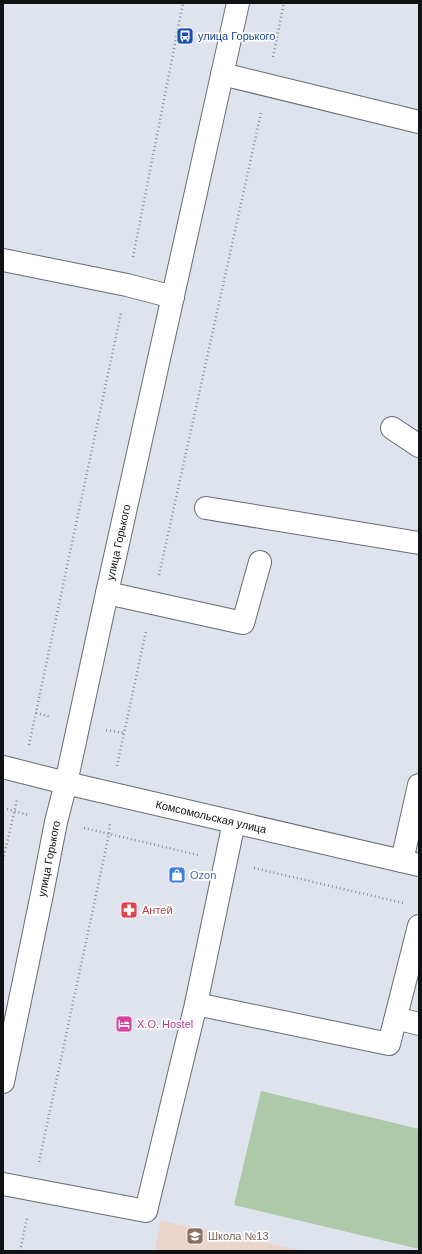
<svg xmlns="http://www.w3.org/2000/svg" width="422" height="1254" font-family="Arial,sans-serif">
<style>
.education{fill:#ebd4ca}
.green{fill:#adc9a8}
.lines{fill:none;stroke-linecap:round;stroke-linejoin:round}
.minor-casing{stroke:#676b74;stroke-width:24}
.path{stroke:#8a8e95;stroke-width:2.5;stroke-dasharray:1 3;stroke-linecap:butt}
.minor{stroke:#fff;stroke-width:22}
.labels{text-anchor:middle;dominant-baseline:central;stroke-width:3.5;stroke-linejoin:round;paint-order:stroke}
.transit-label{font-size:11px;fill:#164399;stroke:#fff;text-anchor:start}
.street-label{font-size:11px;fill:#0f1114;stroke:#fff}
.shop-label{font-size:11px;fill:#366cbe;stroke:#fff;text-anchor:start}
.health-label{font-size:11px;fill:#be3a42;stroke:#fff;text-anchor:start}
.hotel-label{font-size:11px;fill:#b23c85;stroke:#fff;text-anchor:start}
.education-label{font-size:11px;fill:#785e54;stroke:#fff;text-anchor:start}
</style>
<rect width="100%" height="100%" fill="#dee3ed"/>
<polygon class="education" points="161,1221 304,1251 155,1251"/>
<polygon class="green" points="261,1091 419,1129 419,1249 234,1205"/>
<g class="lines">
<g class="minor-casing">
<g id="minor">
<polyline points="222,74 419,122"/>
<polyline points="3,260 127,285 173,297"/>
<polyline points="392,428 419,446"/>
<polyline points="206,508 419,543"/>
<polyline points="107,593 243,623 260,562"/>
<path id="s1" d="M3 767 66 783 419 865"/>
<polyline points="402,861 419,785"/>
<polyline points="196,1004 234,822"/>
<polyline points="396,1018 419,1024"/>
<path id="s2" d="M3 1082 42 894 56 822 66 783 107 593 238 3"/>
<polyline points="3,1184 146,1211 196,1004 389,1044 419,926"/>
</g>
</g>
<g class="path">
<polyline points="273,57 284,3"/>
<polyline points="133,257 183,3"/>
<polyline points="159,575 261,113"/>
<polyline points="36,713 51,717"/>
<polyline points="106,730 124,733"/>
<polyline points="29,745 121,313"/>
<polyline points="117,766 146,631"/>
<polyline points="3,808 29,815"/>
<polyline points="84,828 198,855"/>
<polyline points="3,860 17,800"/>
<polyline points="254,868 403,903"/>
<polyline points="39,1162 109,834 110,823"/>
<polyline points="20,1251 27,1218"/>
</g>
<use href="#minor" class="minor"/>
</g>
<defs>
<g id="bus-square" transform="scale(0.9)"><rect x="-9" y="-9" width="18" height="18" rx="4" fill="#1a4fb4" stroke="#fff"/><path d="M-5-6H5V4H4V6H2V4H-2V6H-4V4H-5ZM-3.5-4V0h7V-4ZM-3.5 1.2v1.5H-2V1.2ZM2 1.2v1.5H3.5V1.2Z" fill="#fff"/></g>
<g id="shop-square" transform="scale(0.9)"><rect x="-9" y="-9" width="18" height="18" rx="4" fill="#3f7fe0" stroke="#fff"/><path d="M-5-2.5h2.3a2.7 3.5 0 0 1 5.4 0H5L5.5 6h-11ZM-1.5-2.5h3a1.5 2.3 0 0 0-3 0Z" fill="#fff"/></g>
<g id="pharmacy-square" transform="scale(0.9)"><rect x="-9" y="-9" width="18" height="18" rx="4" fill="#e0444e" stroke="#fff"/><path d="M-2-6h4v4h4v4h-4v4h-4v-4h-4v-4h4Z" fill="#fff"/></g>
<g id="hotel-square" transform="scale(0.9)"><rect x="-9" y="-9" width="18" height="18" rx="4" fill="#d1479c" stroke="#fff"/><path d="M-6-4.5h1.5V1H6V5H4.5V3h-9V5H-6ZM-4 0a1.8 1.8 0 1 1 3.6 0ZM.5 0V-2.5h3Q6-2.5 6 0Z" fill="#fff"/></g>
<g id="school-square" transform="scale(0.9)"><rect x="-9" y="-9" width="18" height="18" rx="4" fill="#8d6e63" stroke="#fff"/><path d="M0-5L7-2L0 1L-7-2ZM-4 1L0 2.5L4 1V4Q0 6-4 4Z" fill="#fff"/></g>
</defs>
<g fill-rule="evenodd">
<use href="#bus-square" x="185" y="36"/>
<use href="#shop-square" x="177" y="875"/>
<use href="#pharmacy-square" x="129" y="910"/>
<use href="#hotel-square" x="124" y="1024"/>
<use href="#school-square" x="195" y="1236"/>
</g>
<g class="labels">
<g class="transit-label">
<text x="198" y="36">улица Горького</text>
</g>
<g class="street-label">
<text stroke="none"><textPath href="#s2" startOffset="552">улица Горького</textPath></text>
<text stroke="none"><textPath href="#s1" startOffset="214">Комсомольская улица</textPath></text>
<text stroke="none"><textPath href="#s2" startOffset="228">улица Горького</textPath></text>
</g>
<g class="shop-label">
<text x="190" y="875">Ozon</text>
</g>
<g class="health-label">
<text x="142" y="910">Антей</text>
</g>
<g class="hotel-label">
<text x="137" y="1024">X.O. Hostel</text>
</g>
<g class="education-label">
<text x="208" y="1236">Школа №13</text>
</g>
</g>
<rect width="422" height="1254" fill="none" stroke="#0f1114" stroke-width="8"/>
</svg>
